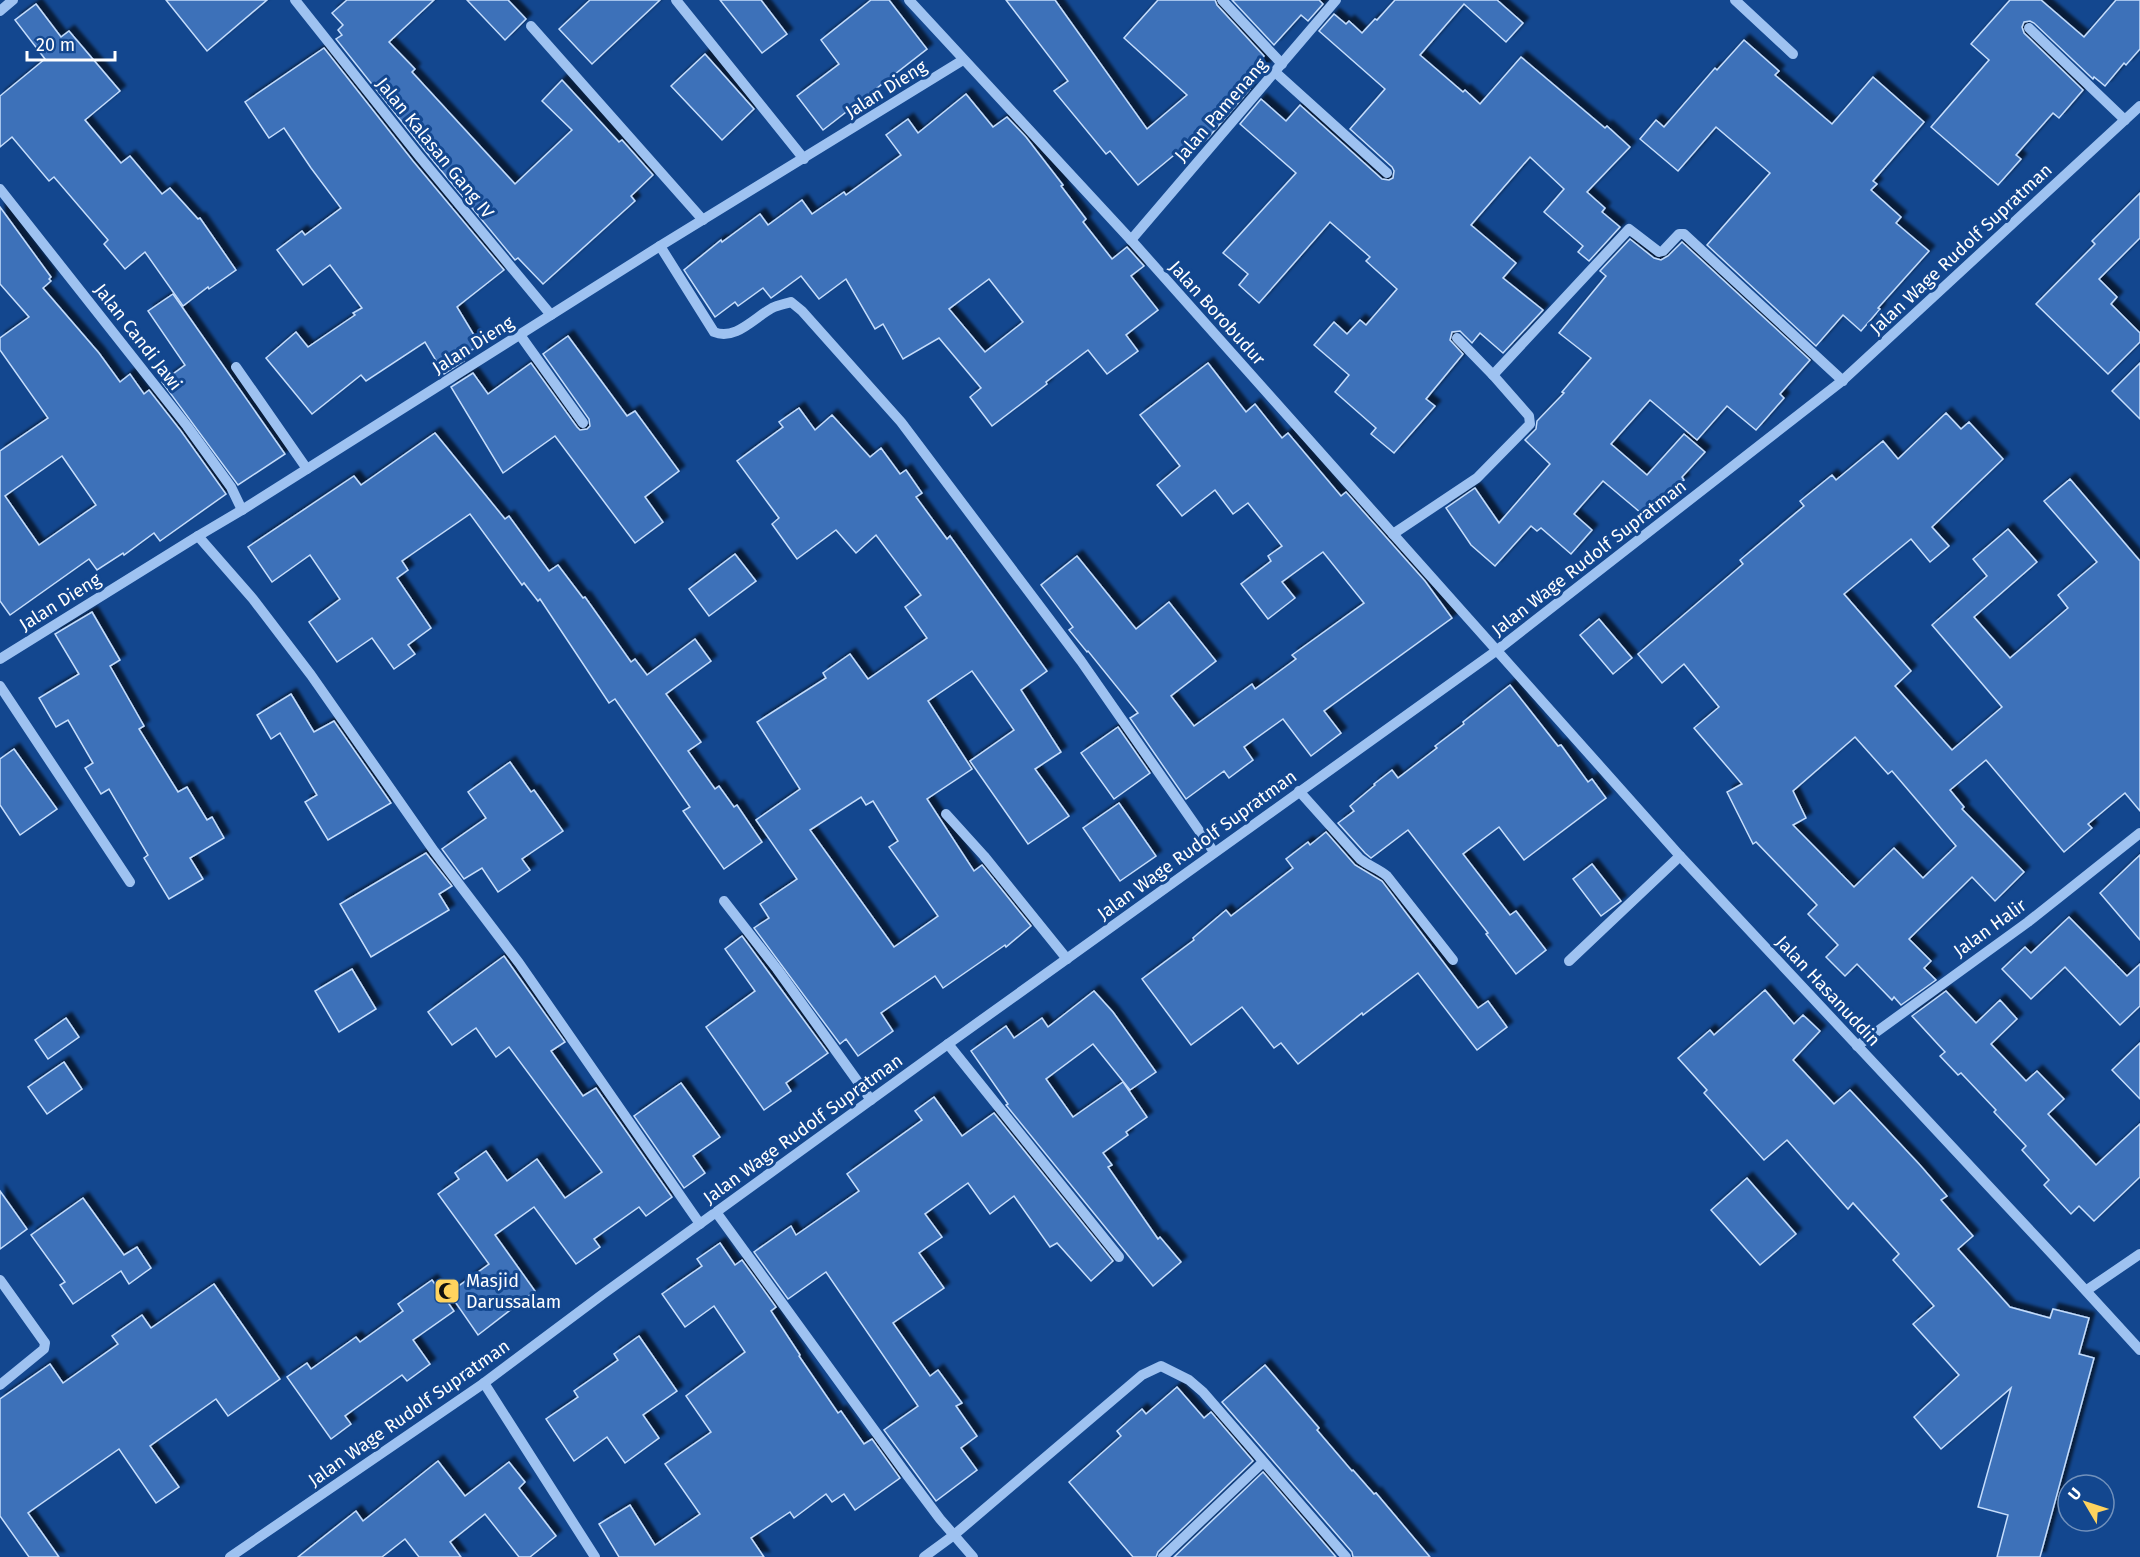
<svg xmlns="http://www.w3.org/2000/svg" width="2140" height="1557" font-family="'Fira Sans',sans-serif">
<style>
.building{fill:#3c71b9;stroke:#c5ddfc;stroke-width:1.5;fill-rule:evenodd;filter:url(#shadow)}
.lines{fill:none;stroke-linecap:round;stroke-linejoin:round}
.minor{stroke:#9ec2f1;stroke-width:10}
.labels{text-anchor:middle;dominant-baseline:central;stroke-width:6;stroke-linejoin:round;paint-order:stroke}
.street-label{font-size:18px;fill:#fff;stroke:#13478f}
.poi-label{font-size:18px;fill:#fff;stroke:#13478f;text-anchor:start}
</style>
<defs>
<filter id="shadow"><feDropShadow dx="5.5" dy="-5.5" stdDeviation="1.5" flood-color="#0009"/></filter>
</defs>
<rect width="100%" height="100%" fill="#13478f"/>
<g class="building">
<polygon points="166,0 267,0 207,51"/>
<polygon points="347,0 434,0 389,42 415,69 412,72 515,184 572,130 542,101 562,80 619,142 622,140 653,175 631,196 635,201 543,284 518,258 515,260 425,151 336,39 342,35 338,30 343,25 332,13"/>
<polygon points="467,0 508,0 526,19 505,40"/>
<polygon points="590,0 660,0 592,64 559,29"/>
<polygon points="720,0 761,0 787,34 762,53"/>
<polygon points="871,0 889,0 927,49 823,130 797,96 839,64 821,40"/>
<polygon points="1006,0 1055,0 1147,129 1187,95 1124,38 1158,0 1215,0 1217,5 1264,56 1261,60 1266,65 1246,86 1250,89 1208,138 1185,158 1179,151 1138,185 1110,151 1106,154 1054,91 1068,81"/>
<polygon points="1232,0 1319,0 1323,4 1308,21 1301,15 1274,45"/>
<polygon points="1395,0 1497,0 1523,23 1506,42 1464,4 1420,55 1463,92 1465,90 1480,104 1521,57 1605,128 1607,126 1630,147 1587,192 1605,208 1602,212 1620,227 1589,261 1578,252 1583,246 1544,212 1564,189 1530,157 1471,225 1516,263 1503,278 1543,310 1503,353 1480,333 1472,343 1460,331 1452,332 1450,340 1463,354 1426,399 1435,406 1394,453 1371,434 1376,428 1335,392 1349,375 1314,345 1334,322 1347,334 1360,320 1366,325 1397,289 1366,261 1370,257 1330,222 1259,303 1239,285 1248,274 1223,253 1296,173 1240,124 1261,99 1286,121 1300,105 1382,179 1389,180 1393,178 1394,171 1392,167 1350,129 1385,89 1319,31 1334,14 1346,24 1349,21 1362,33 1375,19 1377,20"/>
<polygon points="2010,0 2041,0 2084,37 2116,0 2140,0 2140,49 2126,65 2124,63 2105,86 2094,77 2093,79 2034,23 2030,21 2024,22 2022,27 2024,33 2083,90 2059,118 2053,113 2016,155 2021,159 1998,185 1931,127 1989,60 1971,44"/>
<polygon points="36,4 61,37 69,31 120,91 85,120 121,163 130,156 162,194 170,188 198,219 200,218 236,270 209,289 208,287 183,306 145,252 125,269 104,244 108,240 54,177 49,181 12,137 0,147 0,96 45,59 15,20"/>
<polygon points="1744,40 1779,71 1775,75 1832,124 1873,77 1924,122 1873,181 1877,184 1871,190 1901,217 1896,223 1929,251 1878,308 1880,309 1861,331 1843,315 1816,346 1707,245 1770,173 1716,127 1678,171 1640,139 1656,120 1664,127 1715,68 1717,70"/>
<polygon points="324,48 413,161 504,270 457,307 480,345 460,357 464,361 444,374 425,342 366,381 361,375 312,414 266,358 296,332 308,347 355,315 353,313 362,308 330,265 303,285 277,250 302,231 305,235 341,208 311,168 284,128 269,138 245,102"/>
<polygon points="705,54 754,109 722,140 671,86"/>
<path d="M966 94 993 127 1007 117 1026 137 1063 185 1061 186 1086 219 1083 222 1112 259 1127 247 1144 266 1131 276 1158 310 1126 335 1138 351 1107 374 1088 350 1046 382 1047 384 992 426 970 397 981 388 939 338 903 359 883 324 875 329 846 279 819 299 801 276 771 298 763 288 738 306 735 302 715 317 684 270 721 240 722 242 760 214 768 225 802 200 812 214 844 192 846 195 901 155 886 135 908 119 918 133ZM989 279 1023 322 985 352 949 309Z"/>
<polygon points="2140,193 2140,238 2099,279 2117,297 2111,304 2140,333 2140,342 2108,374 2036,304 2095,244 2092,241"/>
<path d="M0 207 51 277 49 279 51 281 43 288 99 353 120 382 130 374 144 394 149 390 181 431 226 494 160 541 154 533 124 555 123 553 97 570 89 559 10 615 0 601V451L48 418 0 350V338L29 317 0 284ZM62 456 96 505 39 545 5 496Z"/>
<polygon points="1630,239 1654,258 1661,260 1668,256 1682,242 1810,360 1780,394 1784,398 1756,430 1727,406 1697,440 1650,400 1611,444 1647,475 1684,434 1705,452 1682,477 1684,480 1673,487 1647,518 1603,481 1574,514 1592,530 1571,554 1541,528 1537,531 1531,526 1495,566 1471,545 1446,508 1475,488 1499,523 1550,464 1525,440 1536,429 1537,421 1564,393 1562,392 1591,358 1559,333 1606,276 1600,271"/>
<polygon points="173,294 285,454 238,485 162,382 185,365 148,311"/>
<polygon points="568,336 627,416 635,411 679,471 645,497 663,522 635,543 555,436 503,473 451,387 473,373 488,394 531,363 577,427 580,430 587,429 590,426 589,419 543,354"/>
<polygon points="1208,363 1246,412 1255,404 1282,438 1288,433 1341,496 1346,492 1425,581 1452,618 1324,711 1341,733 1311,756 1283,719 1244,747 1253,760 1229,778 1224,771 1186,799 1130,718 1138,713 1088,651 1087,652 1069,630 1073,627 1041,585 1077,556 1136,629 1169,602 1216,661 1171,696 1194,726 1252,684 1255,689 1296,659 1292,655 1364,603 1323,552 1282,582 1295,598 1268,619 1241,584 1271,561 1268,556 1282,546 1248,503 1233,514 1215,490 1182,516 1157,485 1180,466 1140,415"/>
<polygon points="2140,363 2140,419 2112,391"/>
<path d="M799 408 815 430 832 415 870 457 881 448 900 474 906 470 922 493 916 497 947 539 950 536 1047 671 1021 690 1061 752 1035 769 1069 816 1028 844 970 761 1014 730 972 671 928 701 972 769 927 799 974 871 982 865 1031 926 1006 947 1005 945 943 988 935 976 881 1013 893 1031 858 1056 846 1039 840 1044 754 928 769 918 760 904 797 879 756 820 800 789 757 722 826 678 823 673 850 654 868 679 927 638 905 607 921 595 876 535 856 553 836 530 797 559 772 524 779 518 737 461 783 427 779 422ZM861 797 866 805 873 801 898 841 889 847 938 916 894 947 810 830Z"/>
<path d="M1946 413 1961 429 1969 422 2003 459 1932 527 1949 546 1930 562 1911 539 1844 594 1911 671 1895 686 1952 750 2002 707 1932 625 1987 576 1973 559 2008 529 2037 562 1974 617 2010 658 2068 608 2058 595 2097 562 2044 501 2070 479 2140 561V811L2125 793 2088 824 2092 828 2064 852 1986 760 1950 790 1964 807 1962 809 2024 872 1995 901 1972 877 1909 939 1931 961 1924 968 1936 980 1901 1005 1894 997 1892 1000 1857 964 1845 976 1826 957 1838 945 1808 914 1817 905 1756 842 1753 844 1727 792 1742 784 1694 728 1719 707 1684 664 1662 683 1638 654 1743 564 1740 560 1804 506 1800 501 1832 475 1836 480 1883 441 1898 459ZM1855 737 1888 774 1892 771 1956 846 1923 878 1894 848 1854 887 1793 825 1806 818 1793 791Z"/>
<polygon points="435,433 505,519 509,516 549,571 558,565 583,598 585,597 631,662 635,659 647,675 695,639 711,661 666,694 701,742 688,751 715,789 719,786 734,807 737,805 762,842 724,869 683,811 690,807 615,699 609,703 540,599 538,601 524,583 522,585 470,514 402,561 408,570 397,578 431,628 408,645 415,654 394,669 372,638 337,662 309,622 340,599 310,555 272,582 248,547 354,476 361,485"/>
<polygon points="735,554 756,581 709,616 689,589"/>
<polygon points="92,612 120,660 110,666 144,726 139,729 178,792 187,787 207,820 212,817 224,838 190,858 203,879 169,899 144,858 148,855 109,789 101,794 85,768 93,763 68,720 56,727 39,698 79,674 55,634"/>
<polygon points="1599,619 1632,658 1613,674 1580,635"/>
<polygon points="1510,685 1558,746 1561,745 1588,782 1592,779 1606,798 1524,860 1499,827 1463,854 1510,915 1516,911 1546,950 1516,974 1486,934 1488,933 1408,830 1371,858 1365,853 1338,823 1354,811 1350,806 1375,785 1374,784 1392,770 1398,778 1437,748 1435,746 1464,724 1463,722"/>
<polygon points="291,694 314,732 334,721 391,803 328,840 305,802 317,795 280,733 271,739 257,715"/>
<polygon points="1118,727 1150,773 1114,799 1081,753"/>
<polygon points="14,749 57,809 20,835 0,805 0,759"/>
<polygon points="510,762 531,792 534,790 563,831 522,859 530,870 498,892 482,868 464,879 442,849 486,818 468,792"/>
<polygon points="1119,803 1156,856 1120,881 1083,828"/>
<polygon points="1326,832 1355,865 1382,881 1478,1008 1488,1001 1507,1027 1477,1050 1418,973 1363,1015 1362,1013 1298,1064 1281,1043 1274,1048 1242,1007 1191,1045 1142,979 1194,940 1193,938 1226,910 1231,916 1293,868 1286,859 1308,842 1310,845"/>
<polygon points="426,853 452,886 439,894 449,910 371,957 340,904"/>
<polygon points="2140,855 2140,940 2100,893"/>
<polygon points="1592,864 1621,901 1601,916 1573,879"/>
<polygon points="2069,917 2127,976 2140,964 2140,1006 2120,1025 2065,967 2031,999 2002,969 2025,947 2031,953"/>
<polygon points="742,936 828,1053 786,1083 791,1091 764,1110 706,1027 755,991 725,949"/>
<polygon points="504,956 565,1042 551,1051 583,1096 596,1088 672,1197 646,1216 639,1207 594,1239 600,1247 576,1264 534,1207 495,1235 535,1291 478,1335 449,1293 489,1264 438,1194 459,1179 455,1173 486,1151 507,1181 537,1159 565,1198 602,1172 509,1047 496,1057 476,1028 452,1045 428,1012"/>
<polygon points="352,969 376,1009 339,1032 315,991"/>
<polygon points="1765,990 1794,1024 1803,1015 1820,1031 1793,1060 1834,1104 1850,1090 1920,1165 1947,1196 1941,1200 1973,1236 1958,1249 2010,1307 2050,1318 2053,1309 2089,1318 2079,1354 2094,1358 2040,1557 1997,1557 2008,1515 1978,1507 2011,1388 1941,1449 1914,1417 1959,1375 1913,1324 1934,1306 1893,1260 1899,1254 1853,1203 1848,1209 1787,1140 1764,1160 1704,1093 1707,1090 1678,1058 1710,1030 1714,1035"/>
<polygon points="1094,991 1113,1012 1156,1072 1130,1090 1093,1044 1046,1079 1073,1117 1123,1082 1147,1117 1126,1132 1128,1135 1103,1153 1112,1165 1108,1167 1158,1239 1160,1237 1181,1262 1153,1286 1006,1105 1008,1104 971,1051 1006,1026 1014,1038 1042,1018 1048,1027"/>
<polygon points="1946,991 1976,1023 2000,1000 2017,1019 1991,1044 2026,1081 2037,1071 2064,1099 2048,1114 2096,1165 2140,1124 2140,1177 2094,1221 2079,1206 2071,1214 2044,1185 2049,1180 2022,1150 2026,1146 1994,1112 1996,1110 1961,1073 1958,1075 1940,1056 1945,1052 1912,1016"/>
<polygon points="66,1018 79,1037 48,1059 35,1040"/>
<polygon points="2140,1043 2140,1099 2112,1070"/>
<polygon points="64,1062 82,1089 47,1114 28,1087"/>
<polygon points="681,1083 720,1137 693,1156 705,1173 684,1188 634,1116"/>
<polygon points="934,1097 962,1136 994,1113 1113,1261 1091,1281 1057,1243 1050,1247 1014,1196 990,1214 968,1183 925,1214 942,1237 919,1253 944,1288 893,1323 930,1376 938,1370 962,1403 956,1406 977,1436 961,1448 977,1470 936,1501 884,1430 918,1406 826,1272 788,1299 754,1252 791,1226 796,1235 859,1191 847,1174 922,1120 915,1111"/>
<polygon points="1747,1178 1796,1234 1760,1265 1711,1210"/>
<polygon points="0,1191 27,1229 0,1249"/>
<polygon points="83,1198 124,1255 137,1247 151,1268 129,1284 121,1271 73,1304 60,1285 65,1282 31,1235"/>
<polygon points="720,1243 735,1265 742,1260 776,1307 771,1311 800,1355 799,1356 838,1413 841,1411 864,1444 872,1439 900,1478 855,1510 844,1494 832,1502 826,1494 794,1518 790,1512 751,1538 764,1557 619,1557 599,1524 630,1505 655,1545 700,1514 665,1464 711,1432 686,1396 745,1352 714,1306 685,1327 662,1294 702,1266 697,1259"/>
<polygon points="432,1280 454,1311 413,1340 430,1364 407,1381 402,1375 345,1416 351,1424 331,1439 287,1377 307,1363 311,1369 356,1337 360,1342 403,1311 398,1304"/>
<polygon points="214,1284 280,1379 228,1416 216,1399 150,1446 179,1487 156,1503 119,1449 28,1513 59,1557 29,1557 0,1516 0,1399 50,1364 63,1383 118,1344 112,1336 142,1315 151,1328"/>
<polygon points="639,1336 677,1391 643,1415 659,1438 625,1463 607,1437 574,1461 546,1419 578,1397 574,1391 618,1360 614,1354"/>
<polygon points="1265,1365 1319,1428 1317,1430 1352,1471 1353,1470 1374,1494 1376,1493 1430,1557 1353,1557 1352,1552 1222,1402"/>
<polygon points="1177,1387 1204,1418 1211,1412 1253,1461 1158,1552 1156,1557 1133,1557 1069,1482 1121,1436 1117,1431 1142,1409 1146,1414"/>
<polygon points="438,1461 465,1496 509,1462 525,1482 519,1488 556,1536 530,1557 519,1557 485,1514 450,1542 461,1557 419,1557 405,1539 382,1557 298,1557 356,1511 363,1521"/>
<polygon points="1263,1472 1336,1557 1174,1557"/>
</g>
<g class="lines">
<g class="minor">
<polyline points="295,0 419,156 551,315"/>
<polyline points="676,0 804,159"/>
<polyline points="909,0 1131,240 1680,856 2054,1256 2140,1350"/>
<polyline points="1222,0 1282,64"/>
<polyline points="1735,0 1793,54"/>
<polyline points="0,11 13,0"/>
<polyline points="531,26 703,220"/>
<polyline points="2029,28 2125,120"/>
<polyline points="1275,72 1387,173"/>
<polyline points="0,189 187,426 231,487 242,510"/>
<polyline points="1131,240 1336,0"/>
<path d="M660 246 714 332C735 341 754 318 772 308 778 305 785 304 791 302L802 311 901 422 1081 661 1214 852"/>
<polyline points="520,335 583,423"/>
<polyline points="236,367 307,469"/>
<polyline points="1493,375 1629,229 1659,252 1663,251 1679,234 1684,234 1843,381"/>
<polyline points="1393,534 1477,478 1530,424 1529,416 1493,375 1457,338"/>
<polyline points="198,536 253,599 311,675 434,851 519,963 700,1224"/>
<polyline points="0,659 198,536 242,510 660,246 963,60"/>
<polyline points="0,686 130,882"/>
<path d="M1299 791 1360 859C1369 866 1379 869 1387 876L1453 960"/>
<polyline points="946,814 984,856 1067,959"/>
<polyline points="724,901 777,969 871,1100"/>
<polyline points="1569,961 1680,856"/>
<polyline points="948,1044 1119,1257"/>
<polyline points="1857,1046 2028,922 2140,833"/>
<polyline points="716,1212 904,1471 940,1519 973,1557"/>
<polyline points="0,1280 45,1343 44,1349 0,1385"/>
<polyline points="2087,1290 2140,1254"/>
<polyline points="484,1383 595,1557"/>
<polyline points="230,1557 484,1383 603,1294 948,1044 1496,651 1842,381 2140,106"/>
<polyline points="924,1557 954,1535 1142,1375 1161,1366 1189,1380 1203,1392 1346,1557"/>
<polyline points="1163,1557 1263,1462"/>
</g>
</g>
<defs>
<g id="mosque-square" transform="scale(1.35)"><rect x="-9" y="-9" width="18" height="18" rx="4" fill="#ffd35e" stroke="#13478f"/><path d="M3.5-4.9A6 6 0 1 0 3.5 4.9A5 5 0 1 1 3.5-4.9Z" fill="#111"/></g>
</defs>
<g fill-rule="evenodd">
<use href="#mosque-square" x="447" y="1291"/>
</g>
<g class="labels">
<g class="street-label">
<text transform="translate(886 89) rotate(-32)">Jalan Dieng</text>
<text transform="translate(1221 110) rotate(-49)">Jalan Pamenang</text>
<text transform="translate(435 148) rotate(51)">Jalan Kalasan Gang IV</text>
<text transform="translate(1961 249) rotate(-43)">Jalan Wage Rudolf Supratman</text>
<text transform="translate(1217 313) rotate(48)">Jalan Borobudur</text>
<text transform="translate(138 337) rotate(52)">Jalan Candi Jawi</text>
<text transform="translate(473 345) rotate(-32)">Jalan Dieng</text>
<text transform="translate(1589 558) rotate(-38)">Jalan Wage Rudolf Supratman</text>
<text transform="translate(60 602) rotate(-32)">Jalan Dieng</text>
<text transform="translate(1197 845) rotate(-36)">Jalan Wage Rudolf Supratman</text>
<text transform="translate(1990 928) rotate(-36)">Jalan Halir</text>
<text transform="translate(1828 991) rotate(47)">Jalan Hasanuddin</text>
<text transform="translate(803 1129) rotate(-36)">Jalan Wage Rudolf Supratman</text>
<text transform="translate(409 1413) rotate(-35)">Jalan Wage Rudolf Supratman</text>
</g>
<g class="poi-label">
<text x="466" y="1281">Masjid<tspan x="466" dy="21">Darussalam</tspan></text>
</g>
</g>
<g transform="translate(2086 1503) rotate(309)"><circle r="28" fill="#13478f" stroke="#7191bc" stroke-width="1.5"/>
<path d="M0-4.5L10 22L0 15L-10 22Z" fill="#ffd35e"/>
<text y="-9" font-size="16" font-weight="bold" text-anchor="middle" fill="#ffffff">U</text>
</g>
<path d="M27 51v9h88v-9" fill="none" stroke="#ffffff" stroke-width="3"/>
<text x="36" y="51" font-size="18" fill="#ffffff" stroke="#13478f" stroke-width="4.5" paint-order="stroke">20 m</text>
</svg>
